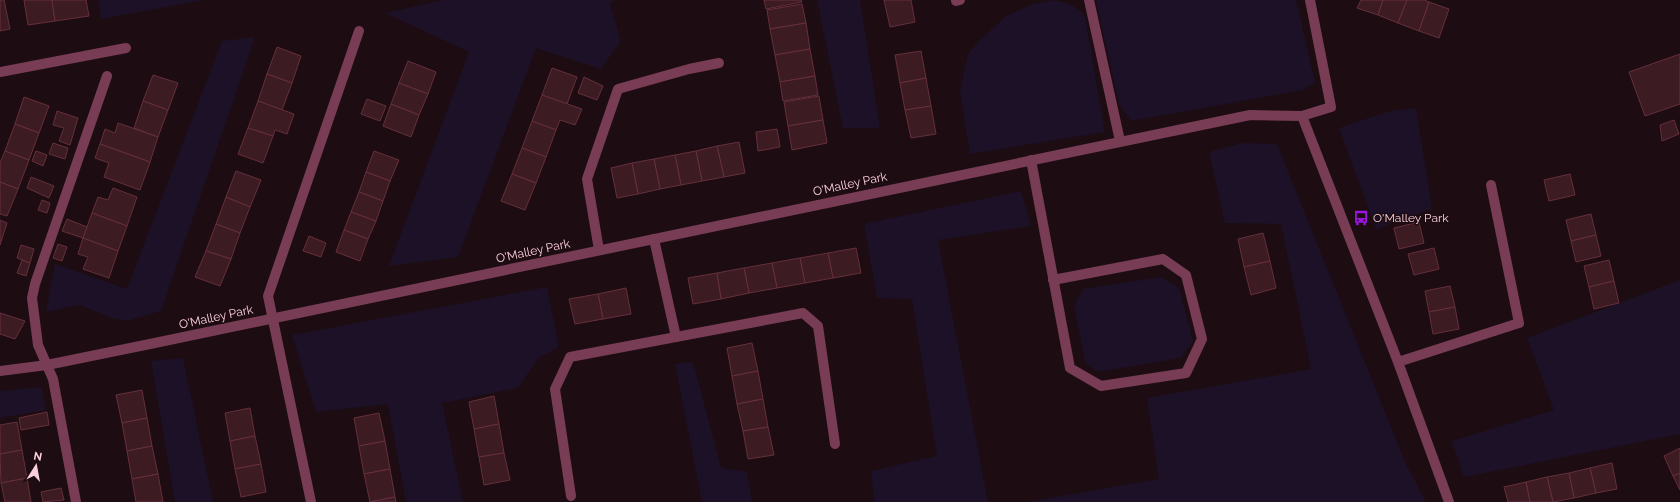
<svg xmlns="http://www.w3.org/2000/svg" width="1680" height="502" font-family="Raleway,sans-serif">
<style>
.green{fill:#1c1126}
.building{fill:#3c1b23;stroke:#662f3c}
.lines{fill:none;stroke-linecap:round;stroke-linejoin:round}
.minor{stroke:#783c54;stroke-width:10}
.labels{text-anchor:middle;dominant-baseline:central;stroke-width:3;stroke-linejoin:round;paint-order:stroke}
.street-label{font-size:12px;fill:#fbcedc;stroke:#1d0d12}
.poi-label{font-size:12px;fill:#fbcedc;stroke:#1d0d12;text-anchor:start}
</style>
<rect width="100%" height="100%" fill="#1d0d12"/>
<g class="green">
<polygon points="98,0 204,0 101,19"/>
<polygon points="444,0 616,0 610,3 621,41 601,69 536,48 458,257 389,266 469,52 385,13"/>
<polygon points="817,0 860,0 880,128 843,128"/>
<path d="M1053 0C1067 3 1076 5 1085 16L1105 132 970 154 960 92 968 54 977 43 1006 16 1033 4Z"/>
<polygon points="1096,0 1296,0 1315,82 1303,90 1131,121 1119,104"/>
<polygon points="255,37 161,311 127,321 112,318 80,305 46,312 55,264 127,289 222,41"/>
<polygon points="1416,108 1432,209 1376,229 1339,128 1390,111"/>
<polygon points="1242,143 1277,144 1405,462 1426,502 1027,502 1159,479 1147,398 1311,369 1281,224 1225,223 1209,152"/>
<polygon points="1021,191 1031,226 938,240 988,502 874,502 871,471 937,456 912,299 877,298 864,224"/>
<polygon points="1161,277 1179,288 1193,341 1181,358 1097,372 1085,362 1074,306 1083,289"/>
<polygon points="1680,280 1680,434 1464,477 1452,441 1554,410 1527,338"/>
<polygon points="547,287 559,347 538,358 518,388 442,403 463,502 406,502 388,404 316,412 292,335"/>
<polygon points="183,358 213,502 175,502 151,361"/>
<polygon points="693,362 721,468 747,472 752,502 702,502 675,364"/>
<polygon points="41,387 46,410 0,418 0,391"/>
</g>
<g class="building">
<polygon points="0,0 4,0 10,29 0,31"/>
<polygon points="24,0 52,0 55,21 28,25"/>
<polygon points="52,0 86,0 89,16 55,21"/>
<polygon points="764,0 801,0 802,2 766,9"/>
<polygon points="884,0 911,0 915,22 890,27"/>
<polygon points="1361,0 1383,0 1378,15 1357,8"/>
<polygon points="1383,0 1407,0 1398,23 1378,15"/>
<polygon points="1407,0 1424,0 1429,2 1419,31 1398,23"/>
<polygon points="1429,2 1449,9 1439,38 1419,31"/>
<polygon points="802,4 806,23 770,29 767,10"/>
<polygon points="806,23 810,49 775,55 770,29"/>
<polygon points="277,47 301,56 292,83 267,74"/>
<polygon points="810,49 815,76 780,82 775,55"/>
<polygon points="921,51 926,78 900,83 895,55"/>
<polygon points="1680,54 1680,104 1645,116 1629,72"/>
<polygon points="408,61 436,72 428,94 399,83"/>
<polygon points="552,68 577,77 567,104 542,95"/>
<polygon points="267,74 292,83 282,110 258,101"/>
<polygon points="153,75 178,83 168,110 143,101"/>
<polygon points="815,76 818,95 783,101 780,82"/>
<polygon points="584,77 603,86 597,100 578,93"/>
<polygon points="926,78 931,106 905,110 900,83"/>
<polygon points="399,83 428,94 419,115 391,104"/>
<polygon points="542,95 582,109 575,125 560,120 556,130 532,121"/>
<polygon points="819,96 823,120 788,126 784,102"/>
<polygon points="24,97 49,106 39,133 15,124"/>
<polygon points="367,99 386,106 380,121 361,114"/>
<polygon points="143,101 168,110 158,137 134,128"/>
<polygon points="258,101 294,114 287,134 275,130 273,136 248,128"/>
<polygon points="391,104 419,115 411,137 383,126"/>
<polygon points="931,106 936,134 911,138 905,110"/>
<polygon points="57,111 78,118 70,145 59,141 64,128 53,125"/>
<polygon points="823,120 827,143 792,150 788,126"/>
<polygon points="1674,120 1679,134 1662,141 1660,125"/>
<polygon points="532,121 556,130 546,157 522,148"/>
<polygon points="118,123 158,137 150,162 100,144 105,129 115,133"/>
<polygon points="15,124 39,133 29,160 5,151"/>
<polygon points="248,128 273,136 263,163 238,154"/>
<polygon points="777,129 780,147 758,151 756,132"/>
<polygon points="739,142 745,173 724,177 717,146"/>
<polygon points="53,143 68,148 65,159 49,154"/>
<polygon points="100,144 150,162 140,190 104,177 109,163 95,158"/>
<polygon points="717,146 724,177 702,181 696,151"/>
<polygon points="522,148 546,157 536,183 512,174"/>
<polygon points="5,151 29,160 18,189 0,182 0,163"/>
<polygon points="36,151 47,155 43,166 32,161"/>
<polygon points="374,151 399,160 390,181 366,172"/>
<polygon points="696,151 702,181 681,185 675,155"/>
<polygon points="675,155 681,185 660,189 654,159"/>
<polygon points="654,159 660,189 638,194 632,163"/>
<polygon points="632,163 638,194 617,198 611,168"/>
<polygon points="236,171 261,180 250,207 226,197"/>
<polygon points="366,172 390,181 383,201 359,192"/>
<polygon points="512,174 536,183 525,210 501,201"/>
<polygon points="1570,174 1575,195 1549,201 1544,180"/>
<polygon points="31,177 54,186 49,198 27,188"/>
<polygon points="0,182 18,189 7,216 0,214"/>
<polygon points="113,188 137,197 127,226 92,213 98,197 108,200"/>
<polygon points="359,192 383,201 376,221 351,212"/>
<polygon points="226,197 250,207 240,233 216,224"/>
<polygon points="42,200 50,203 47,213 38,210"/>
<polygon points="351,212 376,221 368,239 344,230"/>
<polygon points="92,213 127,226 118,251 83,238"/>
<polygon points="1591,214 1596,235 1571,241 1566,220"/>
<polygon points="67,219 87,227 83,238 62,231"/>
<polygon points="0,220 7,223 0,245"/>
<polygon points="1419,222 1424,243 1399,249 1394,228"/>
<polygon points="216,224 240,233 231,259 206,251"/>
<polygon points="344,230 368,239 360,261 336,252"/>
<polygon points="1263,233 1270,261 1244,267 1238,239"/>
<polygon points="1596,235 1601,256 1576,262 1571,241"/>
<polygon points="309,236 326,243 321,257 303,251"/>
<polygon points="83,238 118,251 109,278 83,269 88,257 78,254"/>
<polygon points="58,244 67,247 62,261 53,258"/>
<polygon points="21,245 34,249 30,263 17,258"/>
<polygon points="856,248 861,273 833,278 828,253"/>
<polygon points="1434,248 1439,269 1414,275 1408,254"/>
<polygon points="206,251 231,259 220,286 195,277"/>
<polygon points="828,253 833,278 805,283 800,258"/>
<polygon points="800,258 805,283 777,288 772,263"/>
<polygon points="22,260 30,263 26,276 17,273"/>
<polygon points="1609,260 1614,281 1589,287 1584,266"/>
<polygon points="1270,261 1276,288 1251,295 1244,267"/>
<polygon points="772,263 777,288 749,293 744,268"/>
<polygon points="744,268 749,293 721,299 717,273"/>
<polygon points="717,273 721,299 693,304 688,278"/>
<polygon points="1614,281 1619,303 1594,309 1589,287"/>
<polygon points="1450,286 1455,307 1429,312 1425,291"/>
<polygon points="626,288 631,314 603,319 598,294"/>
<polygon points="598,294 603,319 575,324 569,299"/>
<polygon points="1455,307 1459,329 1433,334 1429,312"/>
<polygon points="0,313 25,321 15,339 0,334"/>
<polygon points="752,343 758,371 732,376 727,348"/>
<polygon points="758,371 763,399 737,404 732,376"/>
<polygon points="142,390 147,418 122,423 116,395"/>
<polygon points="494,396 499,424 474,429 469,402"/>
<polygon points="763,399 768,427 743,431 737,404"/>
<polygon points="250,408 255,436 230,441 225,413"/>
<polygon points="47,412 49,425 21,430 19,418"/>
<polygon points="379,413 385,441 359,446 354,418"/>
<polygon points="147,418 152,446 127,451 122,423"/>
<polygon points="17,422 22,450 0,454 0,425"/>
<polygon points="499,424 504,453 479,457 474,429"/>
<polygon points="768,427 774,455 748,459 743,431"/>
<polygon points="255,436 261,464 235,469 230,441"/>
<polygon points="385,441 390,469 364,474 359,446"/>
<polygon points="152,446 158,474 132,479 127,451"/>
<polygon points="1680,448 1680,473 1673,476 1664,456"/>
<polygon points="22,450 27,478 1,483 0,454"/>
<polygon points="504,453 510,480 484,485 479,457"/>
<polygon points="1612,463 1617,489 1596,493 1590,468"/>
<polygon points="261,464 266,492 241,497 235,469"/>
<polygon points="1590,468 1596,493 1574,498 1569,473"/>
<polygon points="390,469 395,497 370,502 364,474"/>
<polygon points="1569,473 1574,498 1553,502 1547,477"/>
<polygon points="1680,473 1680,490 1673,476"/>
<polygon points="158,474 163,502 136,502 132,479"/>
<polygon points="1547,477 1553,502 1530,502 1526,482"/>
<polygon points="27,478 31,502 5,502 1,483"/>
<polygon points="1526,482 1530,502 1508,502 1504,487"/>
<polygon points="61,488 64,500 43,502 41,492"/>
<polygon points="395,497 396,502 370,502"/>
</g>
<g class="lines">
<g class="minor">
<polyline points="1089,0 1120,141"/>
<polyline points="956,1 960,0"/>
<polyline points="0,72 126,48"/>
<polyline points="1302,116 1331,107 1310,0"/>
<polyline points="1031,160 1070,368 1101,386 1186,373 1202,339 1186,275 1163,259 1053,280"/>
<polyline points="654,239 676,337"/>
<polyline points="599,250 587,179 618,89 689,69 719,63"/>
<polyline points="1398,362 1519,323 1491,185"/>
<polyline points="0,371 47,365 150,344 1250,115 1302,116 1398,362 1449,502"/>
<polyline points="571,496 555,389 570,357 803,313 818,326 835,444"/>
<polyline points="76,502 53,379 38,345 32,298 35,284 107,76"/>
<polyline points="311,502 268,296 359,31"/>
</g>
</g>
<defs>
<g id="bus-bare" transform="scale(1.2)"><path d="M-5-6H5V4H4V6H2V4H-2V6H-4V4H-5ZM-3.5-4V0h7V-4ZM-3.5 1.2v1.5H-2V1.2ZM2 1.2v1.5H3.5V1.2Z" fill="#9b13e1" stroke="#1d0d12" stroke-width="2.5" paint-order="stroke"/></g>
</defs>
<g fill-rule="evenodd">
<use href="#bus-bare" x="1361" y="218"/>
</g>
<g class="labels">
<g class="street-label">
<text transform="translate(850 184) rotate(-12)">O'Malley Park</text>
<text transform="translate(533 251) rotate(-12)">O'Malley Park</text>
<text transform="translate(216 317) rotate(-12)">O'Malley Park</text>
</g>
<g class="poi-label">
<text x="1373" y="218">O'Malley Park</text>
</g>
</g>
<g transform="translate(36 466) rotate(11)" stroke="#1d0d12" stroke-width="3" paint-order="stroke">
<path d="M0-3L7 15L0 10L-7 15Z" fill="#fbcedc"/>
<text y="-6" font-size="11" font-weight="bold" text-anchor="middle" fill="#fbcedc">N</text>
</g>
</svg>
